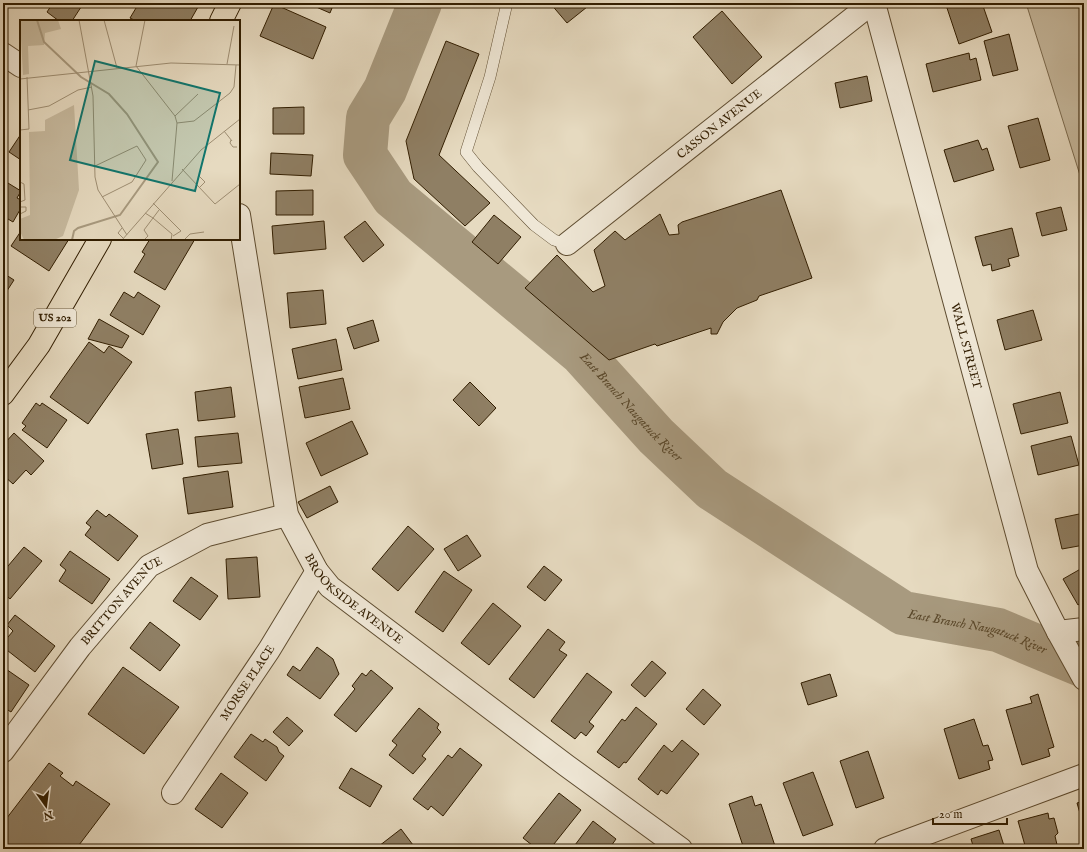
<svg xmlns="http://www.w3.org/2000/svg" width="1087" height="852" font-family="'IM FELL English',serif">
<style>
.green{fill:#c7ba9f;stroke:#7c6c50}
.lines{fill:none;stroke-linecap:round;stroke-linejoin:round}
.river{stroke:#a89a7f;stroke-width:44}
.building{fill:#8f7f64;stroke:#311d00}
.service-casing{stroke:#5e4c30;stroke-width:12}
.minor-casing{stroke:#5e4c30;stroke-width:24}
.tertiary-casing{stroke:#5e4c30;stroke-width:24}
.trunk-casing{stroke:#311d00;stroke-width:24}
.service{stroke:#efe7d6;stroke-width:11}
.minor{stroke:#efe7d6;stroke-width:22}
.tertiary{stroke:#efe7d6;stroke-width:22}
.trunk{stroke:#e6dac0;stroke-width:22}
.labels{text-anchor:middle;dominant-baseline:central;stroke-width:3;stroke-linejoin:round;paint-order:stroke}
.shield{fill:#efe7d6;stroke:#6a5a40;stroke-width:1}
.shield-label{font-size:11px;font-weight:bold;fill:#311d00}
.street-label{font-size:12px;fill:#311d00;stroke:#efe7d6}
.water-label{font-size:13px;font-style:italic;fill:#5b492c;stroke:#efe7d6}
.inset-river{fill:none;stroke:#a89a7f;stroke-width:2}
.inset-road{fill:none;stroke:#9e8e73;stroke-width:1}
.view{fill:#0f766e;fill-opacity:0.15;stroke:#0f766e;stroke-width:2}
.inset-edge{fill:none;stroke:#311d00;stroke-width:2}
</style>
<rect width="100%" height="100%" fill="#e6dac0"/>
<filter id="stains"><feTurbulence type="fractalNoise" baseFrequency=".005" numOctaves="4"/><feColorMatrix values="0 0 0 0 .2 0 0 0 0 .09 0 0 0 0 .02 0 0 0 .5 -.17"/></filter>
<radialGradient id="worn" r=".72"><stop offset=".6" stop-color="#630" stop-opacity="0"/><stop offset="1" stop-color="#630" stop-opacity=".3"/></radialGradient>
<polygon class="green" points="1026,3 1084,3 1084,188"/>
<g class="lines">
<path class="river" id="s1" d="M420 3 385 90 368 118 365 155 393 197 581 353 656 436 712 489 903 613 998 630 1084 666"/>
</g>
<g class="building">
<polygon points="53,3 82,3 83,4 72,21 59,21 47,12"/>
<polygon points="139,3 192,3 198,7 190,21 136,21 130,18"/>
<polygon points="307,3 334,3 330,13"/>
<polygon points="550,3 592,3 567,23"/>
<polygon points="901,3 917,3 902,7"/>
<polygon points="951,3 982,3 992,32 959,44 946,5"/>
<polygon points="274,4 326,27 313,59 260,36"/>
<polygon points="722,11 762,57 732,84 693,37"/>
<polygon points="1009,34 1018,70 993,76 984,41"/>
<polygon points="446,41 479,54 439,155 490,203 465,226 414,179 406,141"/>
<polygon points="969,53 970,60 976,58 981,80 933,92 926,64"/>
<polygon points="867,76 872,101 840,108 835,83"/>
<polygon points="304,107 304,134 273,134 273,108"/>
<polygon points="1038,118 1050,160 1020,168 1008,126"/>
<polygon points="21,134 21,160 9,152"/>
<polygon points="978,140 982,150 987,148 994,170 954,182 944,150"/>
<polygon points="271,153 313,155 311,176 270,174"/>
<polygon points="3,180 21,191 17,198 21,200 21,208 13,222 3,216"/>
<polygon points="313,190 313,215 276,215 276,191"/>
<polygon points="781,190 812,278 759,296 757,300 737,308 723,322 717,334 711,334 711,328 657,346 655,344 609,360 525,288 557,255 593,292 605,286 594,250 615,231 625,240 660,214 669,235 679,234 678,225 682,222"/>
<polygon points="1061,207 1067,230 1042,236 1036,213"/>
<polygon points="494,215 521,237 498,264 472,242"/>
<polygon points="324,221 326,249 274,254 272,226"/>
<polygon points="365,221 384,245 363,262 344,237"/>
<polygon points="1012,228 1019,256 1008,259 1010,266 992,271 991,264 983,266 975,237"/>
<polygon points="21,231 21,239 69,239 49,271 11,246"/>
<polygon points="150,239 195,239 165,290 134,272 145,254 142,252"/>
<polygon points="3,273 14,280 3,297"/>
<polygon points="323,290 326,324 290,328 287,293"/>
<polygon points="124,292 134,298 138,292 160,306 143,335 110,315"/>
<polygon points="1033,310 1042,340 1005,350 997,320"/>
<polygon points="99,319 129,336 122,348 88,339"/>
<polygon points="373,320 379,341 354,349 347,328"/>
<polygon points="336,339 342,370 298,379 292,349"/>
<polygon points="89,342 104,353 109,346 132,362 88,424 50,397"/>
<polygon points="343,378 350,409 305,418 299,387"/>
<polygon points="470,382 496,408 479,426 453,400"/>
<polygon points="231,387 235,417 198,421 195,392"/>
<polygon points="1060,392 1068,423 1021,434 1013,404"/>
<polygon points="36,403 40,406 42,403 67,420 47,448 22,430 26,426 22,423"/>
<polygon points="352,421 368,454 321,476 306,443"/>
<polygon points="178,429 183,464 152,469 146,434"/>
<polygon points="14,433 44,461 31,475 26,470 13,484 3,475 3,453 8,447 4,444"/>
<polygon points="238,433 242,463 198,467 195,437"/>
<polygon points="1071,436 1079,465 1038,475 1031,446"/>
<polygon points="228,471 233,507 188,514 183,478"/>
<polygon points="330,486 338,502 307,518 298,502"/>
<polygon points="97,510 106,517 109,514 138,536 118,561 85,535 91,527 86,523"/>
<polygon points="1084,513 1084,545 1062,549 1055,519"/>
<polygon points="408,526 434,549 398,591 372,569"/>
<polygon points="467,535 481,556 458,571 444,549"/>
<polygon points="24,547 42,561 10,599 3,593 3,572"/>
<polygon points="70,551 110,579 92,604 59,581 66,570 60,565"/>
<polygon points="257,557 260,597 228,599 226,559"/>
<polygon points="544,566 562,580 545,601 527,587"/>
<polygon points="1084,567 1084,601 1078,605 1063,579"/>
<polygon points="444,571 472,590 443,632 415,612"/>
<polygon points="191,577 218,596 200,620 173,601"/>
<polygon points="493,603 521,626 489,665 461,643"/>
<polygon points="15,615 55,646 35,672 3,647 3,643 13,631 7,625"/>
<polygon points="150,622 180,645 160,671 130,648"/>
<polygon points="548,629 565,642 559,650 567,655 534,698 509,679"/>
<polygon points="317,647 333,659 339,674 320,699 287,675 293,666 300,671"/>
<polygon points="652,661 666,673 645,697 631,685"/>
<polygon points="3,667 29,685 11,712 3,707"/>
<polygon points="123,667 179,707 144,754 88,714"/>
<polygon points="371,670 393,688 356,732 334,715 355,689 352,686 362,673 366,676"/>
<polygon points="587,673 612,692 589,722 594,726 586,736 581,732 575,739 551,721"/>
<polygon points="830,674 837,696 808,705 801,683"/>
<polygon points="703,689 721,705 704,725 686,709"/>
<polygon points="1038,694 1054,747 1048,749 1050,756 1022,765 1006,710 1032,703 1030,697"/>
<polygon points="636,707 657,724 626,763 624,762 619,768 597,752 622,719 625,721"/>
<polygon points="419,708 439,724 437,728 441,732 422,756 426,759 413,774 389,755 397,745 392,741"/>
<polygon points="287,717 303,731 289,746 273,732"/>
<polygon points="974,719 983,746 988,745 993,760 988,761 990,769 959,779 944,729"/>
<polygon points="251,734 263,742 265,739 277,747 279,752 284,756 266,781 234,757"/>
<polygon points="682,740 699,754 667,794 661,790 658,795 638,779 664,745 672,752"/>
<polygon points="460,748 482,765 443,816 431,806 428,810 413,799 448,755 452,758"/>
<polygon points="868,751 884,798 856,808 840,761"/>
<polygon points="49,763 63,773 60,776 73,786 76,781 110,804 76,849 3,849 3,823"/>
<polygon points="351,768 382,786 370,807 339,788"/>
<polygon points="813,772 833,825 803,836 783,783"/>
<polygon points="221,773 248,793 222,828 195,809"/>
<polygon points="559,793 581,810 550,849 537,849 523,838"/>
<polygon points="752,796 755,806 761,804 775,846 767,849 744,849 729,804"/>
<polygon points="1084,801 1084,827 1077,803"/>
<polygon points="1048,813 1049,819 1054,818 1058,833 1055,836 1058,849 1026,849 1018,821"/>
<polygon points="593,821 616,839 609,849 572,849"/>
<polygon points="401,829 416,849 381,849 379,846"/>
<polygon points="999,830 1005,849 974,849 971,839"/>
</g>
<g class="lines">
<g class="service-casing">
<polyline id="service" points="507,3 490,77 466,152 478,167 534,225 554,240 567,244"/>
</g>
<g class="minor-casing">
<g id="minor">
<polyline points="3,54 21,66"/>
<path id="s2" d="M239 215 287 515 317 571 330 587 567 766 681 849"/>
<path id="s3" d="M567 244 872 3"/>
<polyline points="1058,632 1084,629"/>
<path id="s4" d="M3 751 80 647 149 566 207 535 287 515"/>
<path id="s5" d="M173 793 269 650 317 571"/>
</g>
</g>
<g class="tertiary-casing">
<g id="tertiary">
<path id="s6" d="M874 3 1027 571 1058 632 1084 679"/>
<polyline points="885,849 1084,775"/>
</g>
</g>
<g class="trunk-casing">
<g id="trunk">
<polyline points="221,21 230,3"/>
<polyline points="3,394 39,345 100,239"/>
</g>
</g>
<use href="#service" class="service"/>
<use href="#minor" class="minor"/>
<use href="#tertiary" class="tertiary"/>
<use href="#trunk" class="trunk"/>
</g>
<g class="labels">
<rect class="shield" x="34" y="309" width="42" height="18" rx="3"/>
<g class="shield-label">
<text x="55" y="318">US 202</text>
</g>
<g class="street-label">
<text stroke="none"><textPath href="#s3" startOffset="194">CASSON AVENUE</textPath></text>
<text stroke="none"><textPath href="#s6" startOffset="355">WALL STREET</textPath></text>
<text stroke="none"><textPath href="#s2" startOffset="413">BROOKSIDE AVENUE</textPath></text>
<text stroke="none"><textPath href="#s4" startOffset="192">BRITTON AVENUE</textPath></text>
<text stroke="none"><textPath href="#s5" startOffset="133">MORSE PLACE</textPath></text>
</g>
<g class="water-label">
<text stroke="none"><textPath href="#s1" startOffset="532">East Branch Naugatuck River</textPath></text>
<text stroke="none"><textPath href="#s1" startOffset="952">East Branch Naugatuck River</textPath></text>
</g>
</g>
<g transform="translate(20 20)">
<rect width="220" height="220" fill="#e6dac0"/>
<path d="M0 0H38L41 9 25 13 24 25 8 26 9 54 3 55ZM54 85 59 170 43 216 34 220H4L0 211V199L10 195 9 112 25 111V100Z" fill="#c7ba9f"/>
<path class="inset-river" d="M17 0 24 22 61 57 89 74 107 94 138 142 100 195 58 208 54 211 52 220"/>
<path class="inset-road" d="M59 0 73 76 75 157 78 170 107 215M84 0 97 48M207 44 214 6M116 46 155 96 157 103 152 161M116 46 125 0M0 59 151 43 220 45M8 90 29 86 58 70 72 67M155 96 178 74M157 103 174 101 210 73 214 67 216 45M0 110 9 109 7 57M204 111 212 121M211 120 210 123 213 127H217M75 146 117 126 126 140 112 162 82 177M162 149 195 184 220 164M179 156 185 162 179 168M0 162 4 164 5 180 0 182M133 183 161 211 153 216M0 187H6V191L0 194M139 190 133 198 152 214 151 220M102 208 98 213 103 218M102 220 181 130 220 99M124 220 128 216 124 210 133 198 125 193M164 220 170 214 184 212"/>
<path class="view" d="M75 41 200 73 175 171 50 140Z"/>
<rect width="220" height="220" class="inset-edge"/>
</g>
<rect width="1087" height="852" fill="none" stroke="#e6dac0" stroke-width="16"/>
<rect x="4" y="4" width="1079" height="844" fill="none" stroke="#311d00" stroke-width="2"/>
<rect x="8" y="8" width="1071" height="836" fill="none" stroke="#311d00"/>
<g transform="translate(46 806) rotate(166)" stroke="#efe7d6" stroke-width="3" paint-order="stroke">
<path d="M0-3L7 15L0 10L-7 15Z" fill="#311d00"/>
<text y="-6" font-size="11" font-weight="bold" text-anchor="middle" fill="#311d00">N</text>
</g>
<path d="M933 818v6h74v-6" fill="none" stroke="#311d00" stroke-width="2"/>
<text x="939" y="818" font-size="12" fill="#311d00" stroke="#efe7d6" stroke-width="3" paint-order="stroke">20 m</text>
<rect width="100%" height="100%" filter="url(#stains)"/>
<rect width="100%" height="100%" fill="url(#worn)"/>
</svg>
